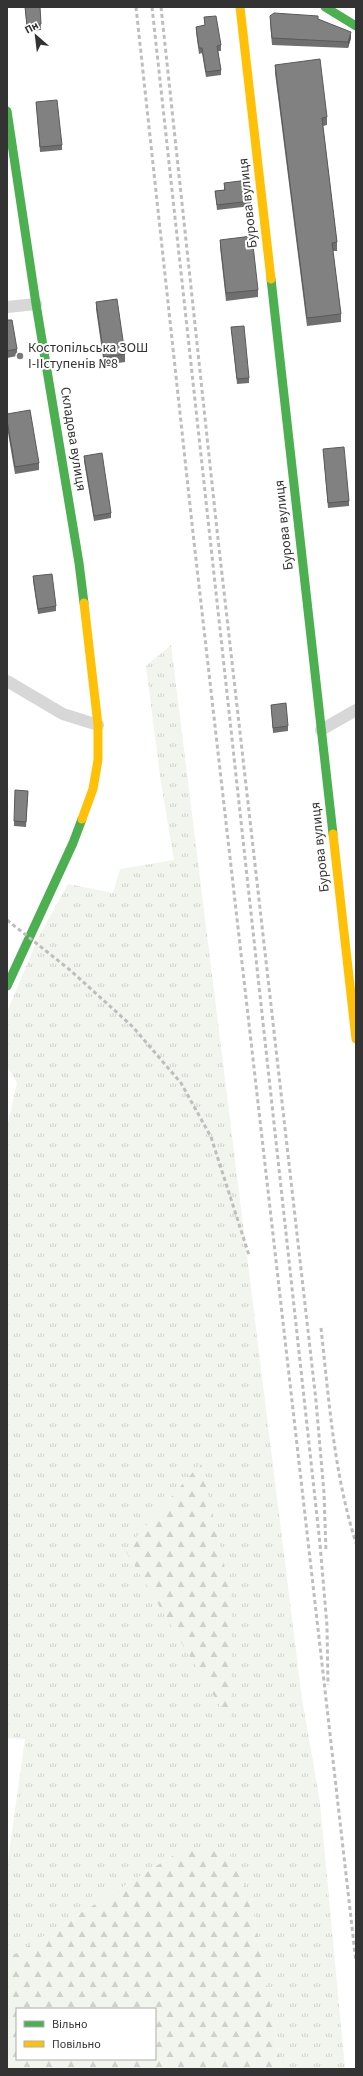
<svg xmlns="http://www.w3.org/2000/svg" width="363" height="2076" font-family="'Source Sans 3',sans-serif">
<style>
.grass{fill:url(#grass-tufts)}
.forest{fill:url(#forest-firs);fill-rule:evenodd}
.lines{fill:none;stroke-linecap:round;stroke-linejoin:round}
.street{stroke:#d7d7d7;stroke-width:12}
.fast{stroke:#4caf50;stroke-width:9}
.slow{stroke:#ffc107;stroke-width:9}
.rail{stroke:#bebebe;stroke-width:3;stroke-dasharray:4 3;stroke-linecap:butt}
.wall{fill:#6f6f6f}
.shaded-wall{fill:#5a5a5a}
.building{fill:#818181;stroke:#5a5a5a}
.poi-dot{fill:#7a7a7a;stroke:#fff;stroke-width:1.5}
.labels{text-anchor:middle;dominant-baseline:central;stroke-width:4;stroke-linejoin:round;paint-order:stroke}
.street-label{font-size:14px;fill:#333;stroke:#fff}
.poi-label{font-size:14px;fill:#333;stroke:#fff;text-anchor:start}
</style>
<defs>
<pattern id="grass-tufts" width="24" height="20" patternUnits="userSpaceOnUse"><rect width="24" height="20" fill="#f1f5ed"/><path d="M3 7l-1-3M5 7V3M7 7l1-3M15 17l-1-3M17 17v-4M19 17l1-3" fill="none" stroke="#cfd2cc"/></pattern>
<pattern id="forest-firs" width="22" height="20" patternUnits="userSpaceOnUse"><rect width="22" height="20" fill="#f1f5ed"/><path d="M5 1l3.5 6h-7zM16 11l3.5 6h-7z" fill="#cfd2cc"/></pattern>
</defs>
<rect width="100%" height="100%" fill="#fff"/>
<polygon class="grass" points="171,645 302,1699 320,1802 345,2069 282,2069 251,1898 185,1848 7,1959 7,1868 25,1739 7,1738 7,1127 17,1083 7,1066 7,1012 38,938 68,884 113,893 120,869 174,860 161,783 146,666"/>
<g class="forest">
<polygon points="201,1463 232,1600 231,1724 125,1550"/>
<path d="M185 1848 227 1849 251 1898 282 2069H7V1959ZM17 2009H155V2059H17Z"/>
</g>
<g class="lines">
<g class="street">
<polyline points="7,307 36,304"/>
<polyline points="7,681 63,714 98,725"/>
<polyline points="321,730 356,710"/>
</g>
<g class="fast">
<polyline points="325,7 356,26"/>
<polyline points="7,111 36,304 79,563 84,603"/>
<polyline points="271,279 333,834"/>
<polyline points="7,986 73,843 82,819"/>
</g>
<g class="slow">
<polyline points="240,7 271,279"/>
<polyline points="82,819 93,789 98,760 98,725 84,603"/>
<polyline points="333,834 356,1039"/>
</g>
<g class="rail">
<polyline points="136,7 193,533 356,1962"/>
<polyline points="152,7 320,1544 327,1626 328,1685"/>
<polyline points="161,7 217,530 316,1401 324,1493 326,1552"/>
<polyline points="7,920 70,970 133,1027 181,1083 211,1137 249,1255"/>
<path d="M321 1328C329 1400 334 1474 356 1543"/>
</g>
</g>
<g class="wall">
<polygon points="25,7 40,7 41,30 27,31"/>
<polygon points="270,16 318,19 351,38 348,48 272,45 270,23"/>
<polygon points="204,17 221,45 221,51 218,51 221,70 221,75 206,77 202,53 199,54 196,32 196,27 205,25"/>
<polygon points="275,65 327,117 327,125 323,126 337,242 337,251 333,251 341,314 341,322 307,326 275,73"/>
<polygon points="36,102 62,145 62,150 40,152"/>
<polygon points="224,183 251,201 251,206 217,210 215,191 224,190"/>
<polygon points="220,240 258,290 258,297 226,301 220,247"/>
<polygon points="96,302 125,354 125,362 104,365 96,309"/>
<polygon points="7,320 17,349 17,356 7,358"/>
<polygon points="231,327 249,378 249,383 237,384"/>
<polygon points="7,414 39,463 39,470 15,474 7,427"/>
<polygon points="323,449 349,501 349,506 328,508"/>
<polygon points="84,456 111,513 111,518 94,521 84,461"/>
<polygon points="33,576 56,606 56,611 38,614 33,581"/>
<polygon points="271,705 288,726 288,731 273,733"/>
<polygon points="28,791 26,827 14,826 14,821"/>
</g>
<polygon class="shaded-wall" points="351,32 351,38 348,48 348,42"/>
<g class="building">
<polygon points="25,7 40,7 41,24 27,26"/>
<polygon points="274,13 318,16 318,19 351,32 348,42 272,38 270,16"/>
<polygon points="216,16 221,45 217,46 221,70 206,72 202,48 199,48 196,27 205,25 204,17"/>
<polygon points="320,59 327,117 322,118 337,242 332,243 341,314 307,318 275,65"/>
<polygon points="57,100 62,145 40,147 36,102"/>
<polygon points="248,180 251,201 217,205 215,191 225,190 224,183"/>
<polygon points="252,236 258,290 226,293 220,240"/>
<polygon points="117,299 125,354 104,357 96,302"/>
<polygon points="7,320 12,320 17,349 7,351"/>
<polygon points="244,326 249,378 237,379 231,327"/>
<polygon points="30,410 39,463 15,467 7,420 7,414"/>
<polygon points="344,447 349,501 328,503 323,449"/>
<polygon points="102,453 111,513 94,516 84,456"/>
<polygon points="52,574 56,606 38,609 33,576"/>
<polygon points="286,703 288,726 273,728 271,705"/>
<polygon points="15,790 28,791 26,822 14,821"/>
</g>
<circle class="poi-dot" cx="20" cy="356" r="4"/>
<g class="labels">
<g class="street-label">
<text transform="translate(248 203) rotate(-96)">Бурова вулиця</text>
<text transform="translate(73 439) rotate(81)">Складова вулиця</text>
<text transform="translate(284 525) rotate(-96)">Бурова вулиця</text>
<text transform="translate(320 847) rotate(-96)">Бурова вулиця</text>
</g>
<g class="poi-label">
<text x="28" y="348">Костопільська ЗОШ<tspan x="28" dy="16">І-ІІступенів №8</tspan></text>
</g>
</g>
<rect width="363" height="2076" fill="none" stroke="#333333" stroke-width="16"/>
<rect x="16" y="2008" width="140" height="52" fill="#ffffff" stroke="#adadad"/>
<rect x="24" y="2021" width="20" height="6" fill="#4caf50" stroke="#adadad"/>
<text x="52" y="2028" font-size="12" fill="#333333">Вільно</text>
<rect x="24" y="2041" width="20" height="6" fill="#ffc107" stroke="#adadad"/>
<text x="52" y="2048" font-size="12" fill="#333333">Повільно</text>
<g transform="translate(36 36) rotate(332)" stroke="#ffffff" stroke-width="3" paint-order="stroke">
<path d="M0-3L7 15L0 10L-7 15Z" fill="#333333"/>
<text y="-6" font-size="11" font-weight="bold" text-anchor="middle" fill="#333333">Пн</text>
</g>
</svg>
